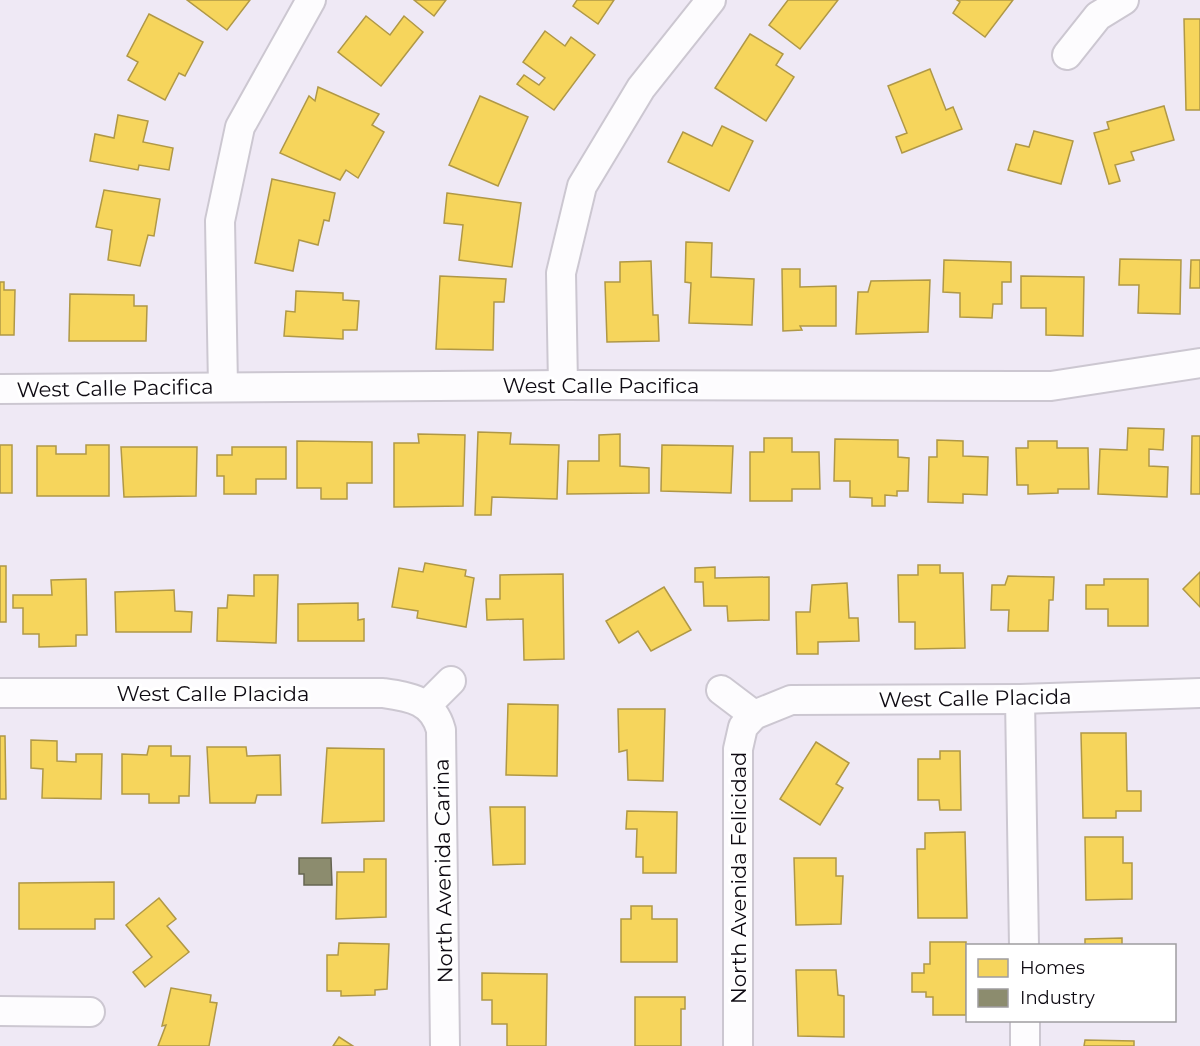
<svg xmlns="http://www.w3.org/2000/svg" width="1200" height="1046" font-family="Montserrat,sans-serif">
<style>
.homes{fill:#f6d55c;stroke:#b09846;stroke-width:1.5}
.industry{fill:#8c8c6e;stroke:#666552;stroke-width:1.5}
.lines{fill:none;stroke-linecap:round;stroke-linejoin:round}
.minor-casing{stroke:#ccc7d1;stroke-width:32}
.minor{stroke:#fdfcfe;stroke-width:28}
.labels{text-anchor:middle;dominant-baseline:central;stroke-width:6;stroke-linejoin:round;paint-order:stroke}
.street-label{font-size:21px;fill:#0e0a12;stroke:#fff}
</style>
<rect width="100%" height="100%" fill="#efe9f5"/>
<g class="homes">
<polygon points="187,0 250,0 227,30"/>
<polygon points="414,0 446,0 434,16"/>
<polygon points="577,0 614,0 598,24 573,6"/>
<polygon points="788,0 838,0 800,49 769,25"/>
<polygon points="957,0 1013,0 985,37 953,13 960,2"/>
<polygon points="149,14 203,42 185,76 179,73 165,100 128,80 138,62 127,56"/>
<polygon points="366,16 390,35 404,16 423,32 381,86 338,52"/>
<polygon points="1184,19 1200,19 1200,110 1186,110"/>
<polygon points="545,31 565,46 571,37 595,55 554,110 517,84 524,75 539,85 545,78 523,62"/>
<polygon points="750,34 783,54 776,65 794,77 766,121 715,88"/>
<polygon points="930,69 946,110 953,107 962,129 902,153 896,137 907,133 888,86"/>
<polygon points="318,87 379,114 372,125 384,132 358,178 346,170 340,180 280,153 309,96 315,101"/>
<polygon points="480,96 528,117 498,186 449,165"/>
<polygon points="1164,106 1174,140 1131,152 1134,160 1115,165 1120,181 1109,184 1094,133 1109,129 1107,122"/>
<polygon points="118,115 148,121 143,142 173,148 169,170 139,165 138,170 90,161 95,134 114,138"/>
<polygon points="722,126 753,141 729,191 668,162 683,132 712,146"/>
<polygon points="1034,131 1073,141 1061,184 1008,170 1016,144 1029,147"/>
<polygon points="272,179 335,193 329,221 324,220 318,245 299,240 293,271 255,263"/>
<polygon points="104,190 160,199 154,236 148,235 140,266 108,260 112,230 96,227"/>
<polygon points="447,193 521,203 512,267 459,260 463,225 444,223"/>
<polygon points="686,242 712,243 711,277 754,279 752,325 689,323 691,283 685,282"/>
<polygon points="1120,259 1181,260 1180,314 1138,313 1139,285 1119,285"/>
<polygon points="944,260 1011,262 1011,282 1002,282 1002,304 993,304 992,318 960,317 960,293 943,292"/>
<polygon points="1191,260 1200,260 1200,288 1190,288"/>
<polygon points="651,261 653,315 658,315 659,341 607,342 605,282 620,282 620,262"/>
<polygon points="782,269 800,269 800,287 836,286 836,326 800,326 802,330 783,331"/>
<polygon points="440,276 506,279 504,302 494,302 493,350 436,349"/>
<polygon points="1021,276 1084,277 1083,336 1046,335 1046,308 1021,308"/>
<polygon points="930,280 928,332 856,334 858,292 868,292 871,281"/>
<polygon points="0,282 4,282 4,290 15,290 14,335 0,335"/>
<polygon points="296,291 343,293 343,300 359,301 357,330 343,330 343,339 284,336 286,311 295,312"/>
<polygon points="70,294 134,295 134,306 147,306 146,341 69,341"/>
<polygon points="1128,428 1164,429 1163,450 1149,449 1149,466 1168,467 1167,497 1098,494 1100,449 1127,450"/>
<polygon points="478,432 511,433 510,444 559,445 557,499 492,497 491,515 475,515"/>
<polygon points="418,434 465,435 463,506 394,507 394,443 419,443"/>
<polygon points="620,434 620,466 649,468 649,493 567,494 568,461 599,461 599,435"/>
<polygon points="1192,436 1200,436 1200,494 1191,494"/>
<polygon points="764,438 792,438 792,452 819,452 820,489 792,489 792,501 750,501 750,452 764,452"/>
<polygon points="835,439 898,440 898,457 909,458 908,491 897,491 897,496 885,495 885,506 872,506 872,498 850,497 850,481 834,481"/>
<polygon points="937,440 963,441 963,456 988,457 987,495 963,494 963,503 928,502 929,457 937,457"/>
<polygon points="297,441 372,442 372,483 347,483 347,499 321,499 321,488 297,488"/>
<polygon points="1028,441 1057,441 1057,448 1088,448 1089,489 1058,489 1058,493 1028,494 1028,485 1017,485 1016,448 1028,448"/>
<rect x="0" y="445" width="12" height="48"/>
<polygon points="86,445 109,445 109,496 37,496 37,446 56,446 56,454 86,454"/>
<polygon points="662,445 733,446 731,493 661,491"/>
<polygon points="121,447 197,447 196,496 124,497"/>
<polygon points="232,447 286,447 286,479 256,479 256,494 224,494 224,476 217,476 217,455 232,455"/>
<polygon points="425,563 466,570 465,576 474,578 466,627 417,618 418,611 392,607 399,568 423,572"/>
<polygon points="918,565 940,565 940,573 963,573 965,648 915,649 915,622 899,622 898,575 918,575"/>
<rect x="0" y="566" width="6" height="56"/>
<polygon points="715,567 715,578 769,577 769,620 728,621 727,606 704,606 703,582 695,582 695,568"/>
<polygon points="1200,572 1200,607 1183,589"/>
<polygon points="563,574 564,659 524,660 523,619 487,620 486,599 500,599 500,575"/>
<polygon points="254,575 278,575 276,643 217,641 218,608 227,608 228,595 254,596"/>
<polygon points="1008,576 1054,577 1053,600 1049,600 1048,631 1008,631 1009,610 991,610 992,585 1005,585"/>
<polygon points="86,579 87,635 76,635 76,646 39,647 39,634 23,634 23,608 13,608 13,595 52,595 51,580"/>
<polygon points="1104,579 1148,579 1148,626 1108,626 1108,609 1086,609 1086,585 1104,585"/>
<polygon points="847,583 849,618 858,618 859,641 818,642 818,654 797,654 796,612 810,612 812,585"/>
<polygon points="664,587 691,630 651,651 638,631 619,643 606,621"/>
<polygon points="174,590 175,611 192,612 191,632 116,632 115,592"/>
<polygon points="358,603 358,620 364,619 364,641 298,641 298,604"/>
<polygon points="508,704 558,705 557,776 506,775"/>
<polygon points="618,709 665,709 663,781 628,780 627,750 619,752"/>
<polygon points="1081,733 1126,733 1127,791 1141,791 1141,811 1116,811 1116,818 1083,818"/>
<polygon points="0,736 5,736 6,799 0,799"/>
<polygon points="31,740 57,741 57,761 76,762 76,754 102,754 101,799 42,798 43,769 31,768"/>
<polygon points="816,742 849,763 836,784 843,788 820,825 780,799"/>
<polygon points="149,746 171,746 171,756 190,756 189,796 179,796 179,803 149,803 149,794 122,794 122,754 147,755"/>
<polygon points="207,747 246,747 247,756 280,755 281,795 257,795 255,803 210,803"/>
<polygon points="327,748 384,749 384,821 322,823"/>
<polygon points="940,751 960,751 961,810 940,810 939,800 918,800 918,759 940,759"/>
<polygon points="490,807 525,807 525,864 493,865"/>
<polygon points="627,811 677,812 676,873 643,873 643,857 636,857 637,829 626,829"/>
<polygon points="965,832 967,918 918,918 917,849 925,849 925,833"/>
<polygon points="1085,837 1123,837 1123,863 1132,863 1132,899 1086,900"/>
<polygon points="794,858 836,858 836,876 843,876 841,924 796,925"/>
<polygon points="364,859 386,859 386,917 336,919 337,872 364,872"/>
<polygon points="114,882 114,919 95,919 95,929 19,929 19,883"/>
<polygon points="159,898 176,919 167,926 189,952 145,987 133,972 152,957 126,925"/>
<polygon points="631,906 652,906 652,919 677,919 677,962 621,962 621,919 631,919"/>
<polygon points="1122,938 1122,946 1085,946 1085,939"/>
<polygon points="930,942 966,942 966,1015 933,1015 933,997 926,997 926,992 912,992 912,973 924,973 924,964 930,964"/>
<polygon points="339,943 389,944 387,989 375,990 375,995 341,996 341,991 327,991 327,955 338,955"/>
<polygon points="796,970 836,970 838,995 844,996 844,1037 798,1036"/>
<polygon points="482,973 547,974 546,1046 507,1046 507,1024 492,1024 492,1000 482,1000"/>
<polygon points="171,988 211,995 210,1002 217,1003 209,1046 158,1046 166,1025 162,1026"/>
<polygon points="635,997 685,997 685,1009 681,1009 681,1046 635,1046"/>
<polygon points="339,1037 353,1046 333,1046"/>
<polygon points="1085,1040 1134,1041 1134,1046 1084,1046"/>
</g>
<polygon class="industry" points="299,858 331,858 332,885 304,885 304,874 299,874"/>
<g class="lines">
<g class="minor-casing">
<g id="minor">
<polyline points="1067,55 1098,16 1124,0"/>
<polyline points="563,385 561,273 582,186 641,88 711,0"/>
<polyline points="223,386 220,221 240,127 311,0"/>
<polyline points="0,389 563,385 1051,386 1200,363"/>
<polyline points="721,690 754,715"/>
<path d="M0 693H383C410 697 433 700 441 730L445 1046"/>
<polyline points="1020,699 1024,946"/>
<polyline points="427,705 451,681"/>
<polyline points="0,1011 90,1012"/>
<polyline points="1025,1020 1025,1046"/>
<polyline points="738,1046 738,749 743,727 754,715 791,700 1020,699 1200,693"/>
</g>
</g>
<use href="#minor" class="minor"/>
</g>
<g class="labels">
<g class="street-label">
<text x="601" y="385">West Calle Pacifica</text>
<text transform="translate(115 388) rotate(-1)">West Calle Pacifica</text>
<text x="213" y="693">West Calle Placida</text>
<text transform="translate(975 698) rotate(-1)">West Calle Placida</text>
<text transform="translate(443 871) rotate(-91)">North Avenida Carina</text>
<text transform="translate(738 878) rotate(-90)">North Avenida Felicidad</text>
</g>
</g>
<rect x="966" y="944" width="210" height="78" fill="#ffffff" stroke="#9f9da0" stroke-width="1.5"/>
<rect x="978" y="959" width="30" height="18" fill="#f6d55c" stroke="#9f9da0" stroke-width="1.5"/>
<text x="1020" y="974" font-size="18" fill="#0e0a12">Homes</text>
<rect x="978" y="989" width="30" height="18" fill="#8c8c6e" stroke="#9f9da0" stroke-width="1.5"/>
<text x="1020" y="1004" font-size="18" fill="#0e0a12">Industry</text>
</svg>
